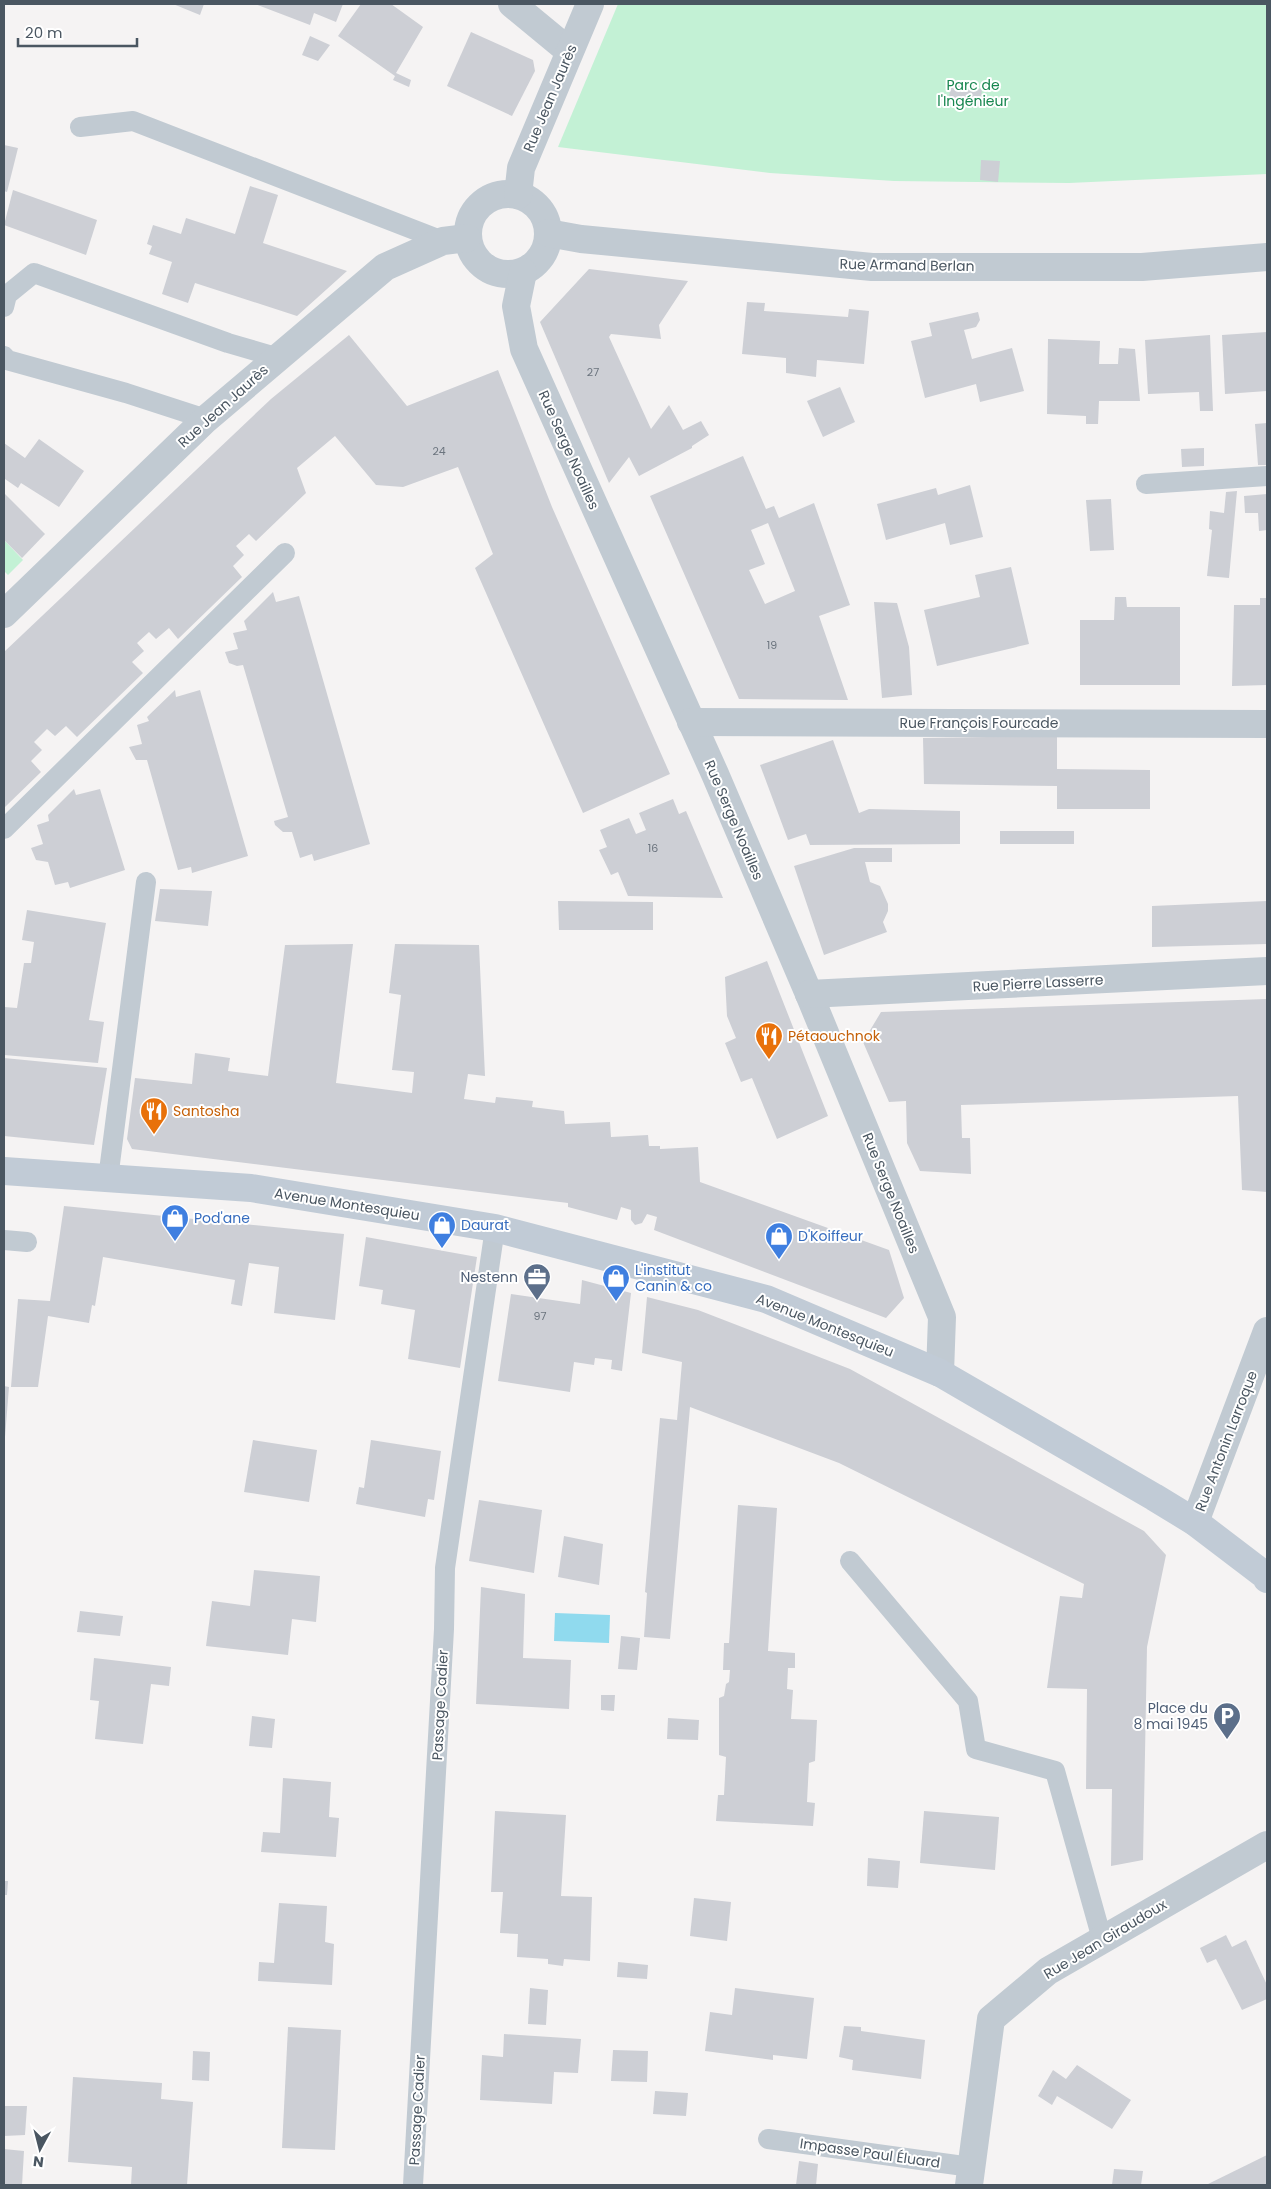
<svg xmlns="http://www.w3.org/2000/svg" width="1271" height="2189" font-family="Poppins,sans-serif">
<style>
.green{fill:#c3f1d5}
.water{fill:#90daee}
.building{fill:#cdcfd5;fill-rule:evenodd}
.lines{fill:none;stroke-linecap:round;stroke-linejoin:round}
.service{stroke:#c1cad2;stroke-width:20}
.minor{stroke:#c1cad2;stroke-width:28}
.secondary{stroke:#c1cbd6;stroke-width:28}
.labels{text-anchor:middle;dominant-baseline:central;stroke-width:4;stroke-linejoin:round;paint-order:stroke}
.number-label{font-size:11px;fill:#6b747e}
.park-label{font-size:14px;fill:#17864f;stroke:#fff}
.street-label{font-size:14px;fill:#4a5661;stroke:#fff}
.food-label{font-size:14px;fill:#c56008;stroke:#fff;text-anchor:start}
.shop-label{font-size:14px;fill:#366cbe;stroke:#fff;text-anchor:start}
.service-label{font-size:14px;fill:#4e5e75;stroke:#fff;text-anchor:end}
</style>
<rect width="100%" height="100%" fill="#f5f3f3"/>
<g class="green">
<polygon points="618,4 1267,4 1267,174 1069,183 894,181 770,173 558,147"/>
<polygon points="4,540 23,560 8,575 4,571"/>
</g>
<polygon class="water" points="555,1613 610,1615 609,1643 554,1641"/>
<g class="building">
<polygon points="173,4 204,4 200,15"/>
<polygon points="255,4 343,4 336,22 314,13 310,25"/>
<polygon points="361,4 391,4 423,27 396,73 411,80 409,87 393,80 395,76 338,36"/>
<polygon points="471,32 533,60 535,71 512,116 447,86"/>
<polygon points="310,36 330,45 318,61 302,55"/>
<polygon points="951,84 982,89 980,107 948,103"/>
<polygon points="4,145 18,148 7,192 4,191"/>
<polygon points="981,160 1000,161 998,182 980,180"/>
<polygon points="250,186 278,195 263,243 347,271 297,316 195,283 188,303 162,294 172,262 149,254 152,246 147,244 153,225 181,234 186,218 235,234"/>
<polygon points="13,190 97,220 86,255 4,225"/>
<polygon points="589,269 688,281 659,325 661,339 611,334 609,337 651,429 669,405 683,430 701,421 709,435 692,446 692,448 639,476 629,457 609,483 540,322"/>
<polygon points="747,302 765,303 764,311 807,314 848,317 849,309 869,311 864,364 817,360 816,377 786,373 786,358 742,354"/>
<polygon points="978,312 980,320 976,327 964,330 972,359 1012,348 1024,391 980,402 976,384 925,398 911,341 932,336 929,323"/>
<polygon points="1267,332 1267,391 1225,394 1222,335"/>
<polygon points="349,335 407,406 498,370 552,507 670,774 583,813 475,568 493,554 458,467 403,487 376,485 335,436 297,468 306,493 256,541 249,534 236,546 244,555 233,566 242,577 178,639 169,628 156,639 149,632 137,643 144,651 132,662 143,673 77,737 66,726 55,736 47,729 34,742 42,750 31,761 41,772 4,808 4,652 271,399"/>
<polygon points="1210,335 1213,411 1200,411 1199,392 1148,394 1145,340"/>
<polygon points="1048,339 1100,341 1099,364 1118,364 1119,348 1135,349 1140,401 1099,401 1098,424 1086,424 1086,416 1047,414"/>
<polygon points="840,387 855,422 823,437 807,401"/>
<polygon points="1267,423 1267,465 1258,465 1255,424"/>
<polygon points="39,439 84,471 59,507 21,483 18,488 5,479 4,481 4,443 25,458"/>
<polygon points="1204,448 1204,466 1182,467 1181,449"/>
<path d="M743 456 766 509 774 506 779 518 814 503 850 605 819 616 848 700 739 699 650 496ZM768 523 795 591 765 604 749 570 765 564 751 530Z"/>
<polygon points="970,485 983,537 950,545 945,523 886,540 877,504 936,488 938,495"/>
<polygon points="1237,491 1229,578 1207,576 1212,530 1209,529 1210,511 1224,513 1226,492"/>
<polygon points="4,493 45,534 22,558 4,540"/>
<polygon points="1267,494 1267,530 1259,531 1258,513 1245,513 1244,496"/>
<polygon points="1111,499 1114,550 1090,551 1086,500"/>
<polygon points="1011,567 1029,644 937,666 924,610 980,597 975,575"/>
<polygon points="273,592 276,602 299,596 370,844 314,861 312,854 300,858 292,832 283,832 275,825 274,821 288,817 243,665 237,666 229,663 225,652 238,649 233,633 247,630 244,621"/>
<polygon points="1115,597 1126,597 1127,607 1180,607 1180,685 1080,685 1080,620 1114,620"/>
<polygon points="1260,598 1267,598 1267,685 1232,686 1234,605 1260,605"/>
<polygon points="874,602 897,603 909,647 912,695 882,698"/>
<polygon points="175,690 176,697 200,690 248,856 192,873 191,867 178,870 147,760 136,760 129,747 142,744 137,725 149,721 147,717"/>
<polygon points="1057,736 1057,769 1150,770 1150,809 1057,809 1057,786 924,784 923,738"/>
<polygon points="833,740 859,813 869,809 960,811 960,844 810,845 806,834 788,840 760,765"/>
<polygon points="74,789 76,795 100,789 125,870 70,888 68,882 55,885 48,862 36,860 31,848 43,844 37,825 49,821 48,815"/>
<polygon points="673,799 679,814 686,811 723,898 628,896 618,872 611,875 599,850 607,847 600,830 629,818 636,834 646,830 639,813"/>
<rect x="1000" y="831" width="74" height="13"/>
<polygon points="854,848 892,848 892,862 865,862 870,882 880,886 888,904 888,911 883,922 887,932 824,955 794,866"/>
<polygon points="160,889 212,891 208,926 155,921"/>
<polygon points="558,901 653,902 653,930 559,930"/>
<polygon points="1267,901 1267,944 1152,947 1152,906"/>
<polygon points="27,910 106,923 89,1020 104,1022 98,1063 4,1055 4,1007 17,1008 24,963 31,963 34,942 22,940"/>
<polygon points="353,944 336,1083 412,1093 414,1072 392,1070 401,995 389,993 395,944 479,945 485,1076 468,1074 464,1099 495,1103 496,1097 533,1101 532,1107 564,1111 565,1124 610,1122 611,1137 648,1135 649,1146 660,1146 660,1149 698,1147 700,1182 889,1250 904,1298 886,1318 654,1230 657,1217 647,1214 642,1223 635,1225 631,1220 631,1210 621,1207 617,1220 568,1207 568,1203 132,1149 127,1139 135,1078 192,1084 195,1053 230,1058 228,1071 268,1076 285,945"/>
<polygon points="767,961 828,1116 777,1139 752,1078 741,1082 725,1043 736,1038 727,1016 725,977"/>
<polygon points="1267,999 1267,1192 1242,1190 1238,1096 961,1105 962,1138 970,1138 971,1174 920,1171 907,1143 906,1101 889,1102 863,1042 881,1012"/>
<polygon points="4,1058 107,1068 94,1145 4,1136"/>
<polygon points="64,1206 344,1234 335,1320 274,1313 279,1267 249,1263 242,1306 231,1304 235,1280 103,1257 95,1306 92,1305 89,1323 48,1316 38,1387 11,1387 18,1299 50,1301"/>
<polygon points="366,1237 477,1257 460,1368 408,1359 415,1310 381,1304 383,1290 359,1286"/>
<polygon points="582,1280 631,1293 622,1371 611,1369 612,1360 595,1358 594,1365 574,1362 570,1392 498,1381 511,1294 580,1304"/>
<polygon points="647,1297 698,1310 850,1369 1144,1531 1166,1555 1147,1647 1143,1860 1111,1866 1112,1789 1086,1789 1087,1689 1047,1688 1060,1596 1082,1598 1084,1584 839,1463 690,1407 670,1639 644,1637 647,1593 645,1592 660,1418 677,1420 682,1362 642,1353"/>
<polygon points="4,1386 9,1387 5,1437 4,1437"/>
<polygon points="253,1440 317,1450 309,1502 244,1492"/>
<polygon points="371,1440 441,1451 434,1500 428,1499 425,1517 356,1504 359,1487 364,1488"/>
<polygon points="479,1500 542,1510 534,1573 469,1561"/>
<polygon points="738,1505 777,1508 768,1651 795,1653 795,1668 788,1668 787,1689 793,1690 791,1719 817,1720 815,1761 809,1763 807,1802 815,1803 813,1826 716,1821 718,1795 724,1795 726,1757 719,1755 719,1698 724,1696 726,1684 729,1682 730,1670 723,1670 724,1643 729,1643"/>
<polygon points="564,1536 603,1544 599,1585 558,1577"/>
<polygon points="254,1570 320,1576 316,1622 292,1619 288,1655 206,1646 212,1601 250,1606"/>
<polygon points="481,1587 525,1594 523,1658 571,1660 569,1709 476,1704"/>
<polygon points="80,1611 123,1616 120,1636 77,1632"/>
<polygon points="621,1636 640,1638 637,1670 618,1669"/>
<polygon points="94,1658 171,1667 169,1686 151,1684 143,1744 95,1739 99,1701 90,1700"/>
<polygon points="601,1695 615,1695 614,1711 601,1710"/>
<polygon points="252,1716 275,1719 272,1748 249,1746"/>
<polygon points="668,1718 699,1720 698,1740 667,1739"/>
<polygon points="283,1778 331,1782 329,1817 339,1818 336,1857 261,1852 263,1832 280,1833"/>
<polygon points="495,1811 566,1815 561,1896 592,1897 590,1961 564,1959 563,1966 548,1964 548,1959 517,1957 518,1934 500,1933 503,1892 491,1892"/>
<polygon points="924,1811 999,1817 995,1870 920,1863"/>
<polygon points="868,1858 900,1861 898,1888 867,1886"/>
<polygon points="4,1881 8,1881 7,1895 4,1895"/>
<polygon points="694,1898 731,1902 727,1941 690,1936"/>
<polygon points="279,1903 327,1906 325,1942 334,1944 332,1985 258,1981 259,1962 274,1963"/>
<polygon points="1226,1935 1232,1947 1246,1940 1267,1985 1267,1999 1242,2010 1216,1959 1207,1963 1200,1948"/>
<polygon points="618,1962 648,1965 647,1979 617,1977"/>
<polygon points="530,1988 548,1990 546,2025 528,2024"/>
<polygon points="735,1988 814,1998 807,2059 773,2055 773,2060 705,2051 710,2012 732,2015"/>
<polygon points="844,2026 861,2027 861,2031 925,2040 921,2079 852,2070 853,2060 839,2057"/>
<polygon points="288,2027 341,2030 335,2150 282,2148"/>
<polygon points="504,2034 581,2039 578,2073 554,2072 552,2104 480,2100 482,2055 503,2057"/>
<polygon points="613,2050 648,2051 647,2082 611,2081"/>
<polygon points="193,2051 210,2052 209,2081 192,2080"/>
<polygon points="1077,2065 1131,2100 1112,2129 1057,2096 1052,2105 1038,2096 1053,2070 1066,2079"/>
<polygon points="73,2077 162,2083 161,2099 193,2102 187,2185 131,2185 132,2167 68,2162"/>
<polygon points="655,2091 688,2093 686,2116 653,2114"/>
<polygon points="4,2106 27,2106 25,2135 4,2136"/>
<polygon points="4,2149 24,2151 22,2185 4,2185"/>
<polygon points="1267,2155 1267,2185 1206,2185"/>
<polygon points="799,2161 818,2164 816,2185 796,2185"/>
<polygon points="1114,2169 1143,2171 1141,2185 1112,2185"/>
</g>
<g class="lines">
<g class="service">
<polyline points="80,127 133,121 443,241"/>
<polyline points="4,307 7,295 34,273 228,343 276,357"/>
<polyline points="4,356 7,360 126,393 206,419"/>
<polyline points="1146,484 1267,476"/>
<polyline points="4,829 285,553"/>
<polyline points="108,1179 146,882"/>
<polyline points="4,1240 27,1242"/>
<polyline points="850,1561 968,1701 976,1749 1055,1771 1102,1939"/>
<polyline points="768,2139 971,2167"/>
<polyline points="413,2185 444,1629 445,1568 495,1228"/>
</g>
<g class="minor">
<polyline points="512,4 569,51"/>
<circle cx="508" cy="234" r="40"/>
<polyline points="518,195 521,168 590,4"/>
<polyline points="548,233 581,239 872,267 1142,267 1267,257"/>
<polyline points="523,272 516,306 524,349 715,774 809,994 942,1317 940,1373"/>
<polyline points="4,614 206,419 385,267 443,241 467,238"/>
<polyline points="691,722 1267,724"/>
<polyline points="809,994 1267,971"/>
<polyline points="1195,1522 1267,1331"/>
<polyline points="969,2185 991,2019 1048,1971 1267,1845"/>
</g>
<polyline class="secondary" points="4,1171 251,1188 495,1228 766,1299 940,1373 1154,1497 1195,1522 1266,1576 1267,1579"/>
</g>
<defs>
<g id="restaurant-pin" transform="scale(1.4375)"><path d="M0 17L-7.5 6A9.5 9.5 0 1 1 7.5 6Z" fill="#e8710a" stroke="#fff"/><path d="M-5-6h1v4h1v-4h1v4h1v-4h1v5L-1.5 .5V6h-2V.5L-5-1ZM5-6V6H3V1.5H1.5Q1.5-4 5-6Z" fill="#fff"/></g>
<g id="shop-pin" transform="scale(1.4375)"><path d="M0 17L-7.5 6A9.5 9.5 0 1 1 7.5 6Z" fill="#3f7fe0" stroke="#fff"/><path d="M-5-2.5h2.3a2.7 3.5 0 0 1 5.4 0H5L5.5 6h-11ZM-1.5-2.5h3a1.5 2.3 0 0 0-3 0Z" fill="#fff"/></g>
<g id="office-pin" transform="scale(1.4375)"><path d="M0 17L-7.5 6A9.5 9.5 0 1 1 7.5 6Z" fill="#5c6f8a" stroke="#fff"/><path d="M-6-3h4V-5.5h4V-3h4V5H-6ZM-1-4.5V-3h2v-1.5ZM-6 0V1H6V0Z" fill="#fff"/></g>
<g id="parking-pin" transform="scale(1.4375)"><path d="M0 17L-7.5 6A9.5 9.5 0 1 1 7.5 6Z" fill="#5c6f8a" stroke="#fff"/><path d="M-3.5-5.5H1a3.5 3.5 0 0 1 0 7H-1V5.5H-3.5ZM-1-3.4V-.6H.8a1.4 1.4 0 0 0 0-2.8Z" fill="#fff"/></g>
</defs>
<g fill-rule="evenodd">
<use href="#restaurant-pin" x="769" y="1036"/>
<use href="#restaurant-pin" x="154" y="1111"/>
<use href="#shop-pin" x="175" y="1218"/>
<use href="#shop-pin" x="442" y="1225"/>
<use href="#shop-pin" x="779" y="1236"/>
<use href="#office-pin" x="537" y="1277"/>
<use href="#shop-pin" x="616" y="1278"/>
<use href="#parking-pin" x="1227" y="1716"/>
</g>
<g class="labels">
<g class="number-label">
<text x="593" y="372">27</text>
<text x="439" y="451">24</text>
<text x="772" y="645">19</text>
<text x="653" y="848">16</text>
<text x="540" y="1316">97</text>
</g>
<g class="park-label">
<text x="973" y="85">Parc de<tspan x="973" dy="16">l'Ingénieur</tspan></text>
</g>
<g class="street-label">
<text transform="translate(550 98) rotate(-67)">Rue Jean Jaurès</text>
<text transform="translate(907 265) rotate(1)">Rue Armand Berlan</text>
<text transform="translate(223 406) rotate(-42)">Rue Jean Jaurès</text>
<text transform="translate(569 450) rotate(66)">Rue Serge Noailles</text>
<text x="979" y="723">Rue François Fourcade</text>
<text transform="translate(734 820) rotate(67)">Rue Serge Noailles</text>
<text transform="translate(1038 983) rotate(-3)">Rue Pierre Lasserre</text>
<text transform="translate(891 1193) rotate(68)">Rue Serge Noailles</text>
<text transform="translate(347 1204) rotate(9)">Avenue Montesquieu</text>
<text transform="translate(825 1325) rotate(22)">Avenue Montesquieu</text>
<text transform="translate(1226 1441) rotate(-69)">Rue Antonin Larroque</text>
<text transform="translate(440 1705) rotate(-87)">Passage Cadier</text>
<text transform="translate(1105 1939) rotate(-31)">Rue Jean Giraudoux</text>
<text transform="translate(417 2110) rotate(-87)">Passage Cadier</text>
<text transform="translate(870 2153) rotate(8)">Impasse Paul Éluard</text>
</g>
<g class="food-label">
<text x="788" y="1036">Pétaouchnok</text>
<text x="173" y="1111">Santosha</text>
</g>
<g class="shop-label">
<text x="194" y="1218">Pod'ane</text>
<text x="461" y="1225">Daurat</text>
<text x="798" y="1236">D'Koiffeur</text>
<text x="635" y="1270">L'institut<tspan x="635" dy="16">Canin &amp; co</tspan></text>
</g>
<g class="service-label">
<text x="518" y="1277">Nestenn</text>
<text x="1208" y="1708">Place du<tspan x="1208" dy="16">8 mai 1945</tspan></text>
</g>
</g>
<rect width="1271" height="2189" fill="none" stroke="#4a5661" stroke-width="10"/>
<g transform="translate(40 2149) rotate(187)" stroke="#ffffff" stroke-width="4" paint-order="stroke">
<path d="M0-4L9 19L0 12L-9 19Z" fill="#4a5661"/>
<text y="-8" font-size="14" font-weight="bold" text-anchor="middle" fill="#4a5661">N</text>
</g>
<path d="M18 38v8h119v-8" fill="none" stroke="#4a5661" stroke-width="2.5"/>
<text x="25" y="38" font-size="15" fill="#4a5661" stroke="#ffffff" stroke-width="4" paint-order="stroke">20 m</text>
</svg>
